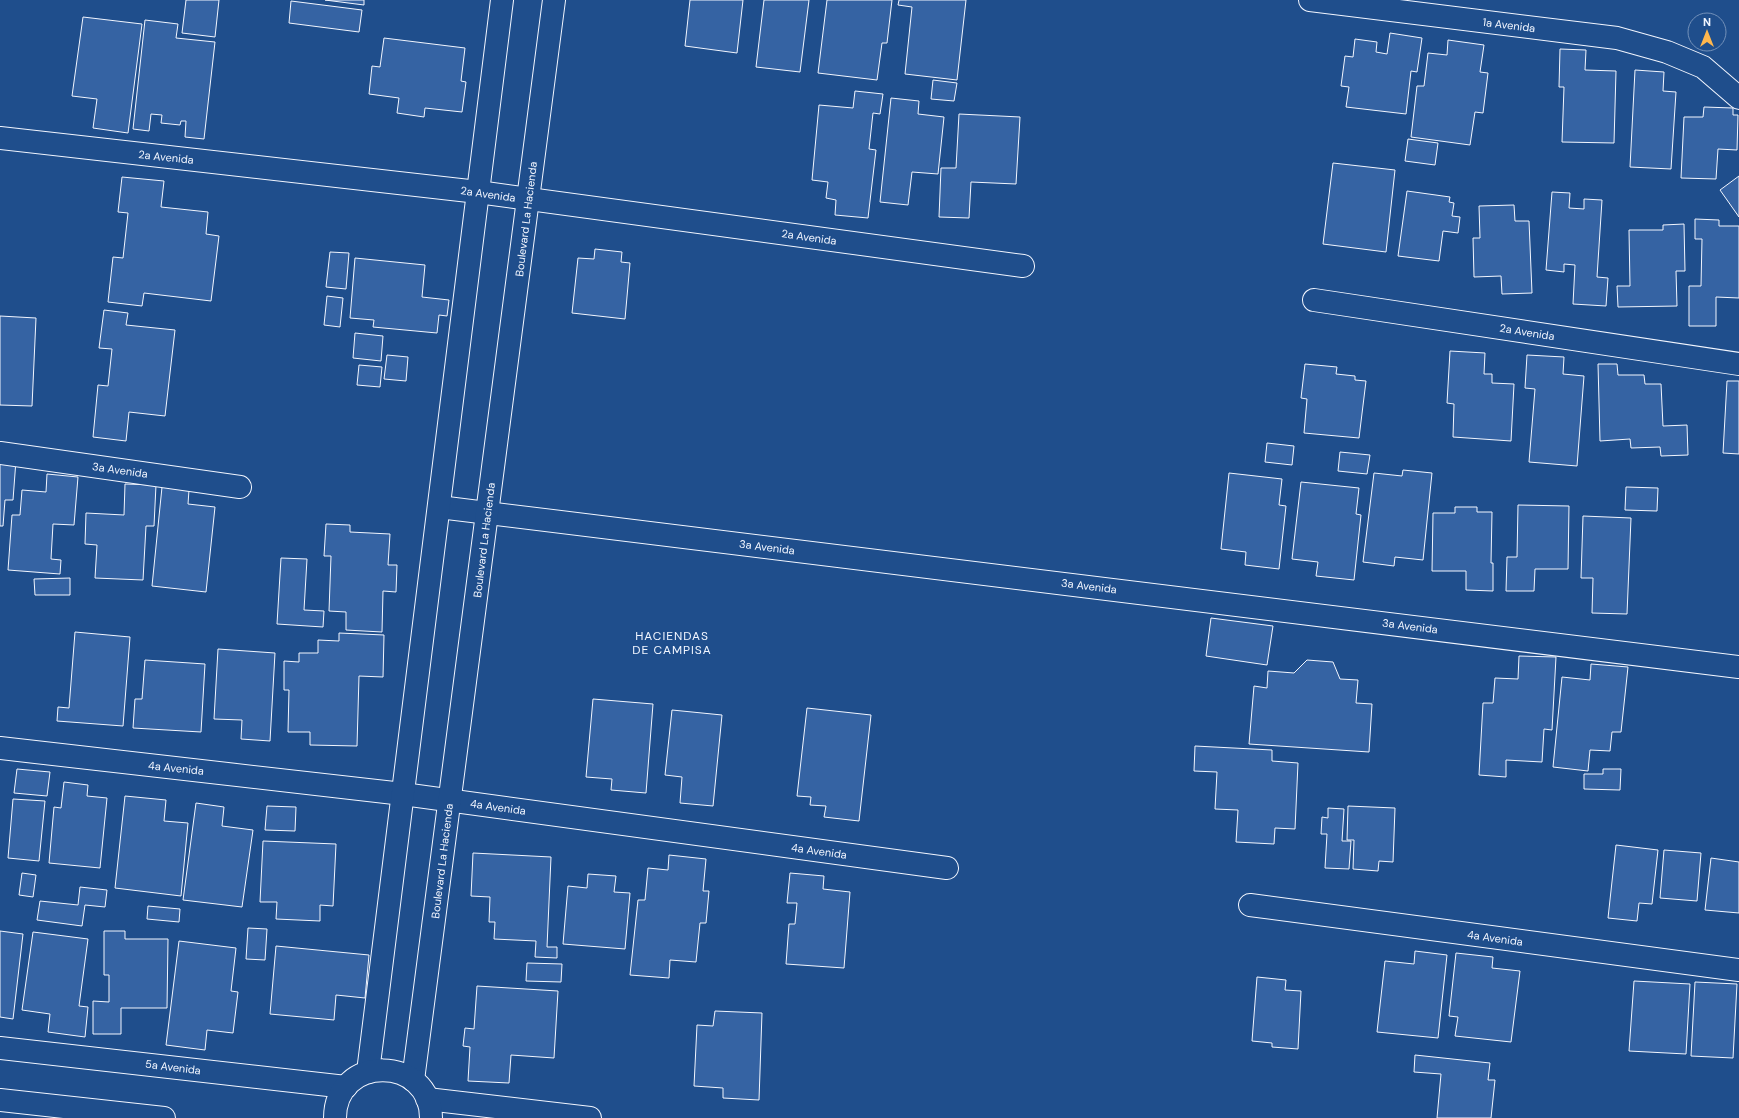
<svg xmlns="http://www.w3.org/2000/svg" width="1739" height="1118" font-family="'DM Sans',sans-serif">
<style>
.building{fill:#3563a3;stroke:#f2f6ff}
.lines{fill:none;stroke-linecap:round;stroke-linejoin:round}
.street-casing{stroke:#f2f6ff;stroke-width:24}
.street{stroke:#1f4e8c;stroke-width:22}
.labels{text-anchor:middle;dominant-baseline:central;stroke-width:3;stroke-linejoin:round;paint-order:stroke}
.street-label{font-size:11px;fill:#f2f6ff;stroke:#1f4e8c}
.neighbourhood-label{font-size:12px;letter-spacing:1px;fill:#f2f6ff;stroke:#1f4e8c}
</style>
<rect width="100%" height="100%" fill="#1f4e8c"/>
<g class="building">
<polygon points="186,0 219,0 215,37 182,33"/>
<polygon points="325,0 364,0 364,5"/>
<polygon points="690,0 743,0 737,53 685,46"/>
<polygon points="764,0 809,0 800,72 756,67"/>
<polygon points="827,0 892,0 887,43 882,43 877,80 818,73"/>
<polygon points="899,0 966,0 957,80 905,74 912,7 898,5"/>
<polygon points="291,1 362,10 359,32 289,23"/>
<polygon points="83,17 142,24 128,133 93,128 97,99 72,96"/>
<polygon points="145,20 178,24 176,38 215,42 204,139 185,137 186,121 181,121 180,125 161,123 162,115 151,114 149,131 133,129"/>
<polygon points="1390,33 1422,38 1417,72 1411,71 1406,114 1346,107 1349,87 1341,86 1345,56 1353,57 1355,39 1377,42 1376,52 1387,54"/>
<polygon points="384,38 465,48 461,81 466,82 462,112 425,108 424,117 397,113 399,98 369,94 372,66 380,67"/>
<polygon points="1448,40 1484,45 1480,72 1488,73 1483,113 1475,112 1470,145 1411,137 1417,86 1424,86 1428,53 1447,55"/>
<polygon points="1560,49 1586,50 1585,70 1616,71 1614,143 1562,142 1564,87 1559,87"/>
<polygon points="1635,70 1664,72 1663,91 1676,92 1671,169 1630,167"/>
<polygon points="933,80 957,83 954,101 931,99"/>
<polygon points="855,91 883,94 880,114 873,113 869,149 876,150 868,218 835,215 836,200 826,198 828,182 812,180 819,105 853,108"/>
<polygon points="891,98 919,101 918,114 944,117 938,174 912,172 908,205 880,202"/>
<polygon points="1704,107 1733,108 1733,115 1738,115 1737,150 1718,149 1716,179 1681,178 1684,117 1703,117"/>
<polygon points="959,114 1020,117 1016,184 971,182 969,218 939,217 941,168 956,168"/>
<polygon points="1408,139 1438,143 1435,165 1405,161"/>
<polygon points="1333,163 1395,170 1386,252 1323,244"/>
<polygon points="1739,176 1739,217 1720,190"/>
<polygon points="122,177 164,181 161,207 208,212 206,234 219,236 211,301 144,293 142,306 108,302 113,257 123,258 128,213 118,212"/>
<polygon points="1407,191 1450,197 1449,202 1454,203 1452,216 1460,217 1458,233 1443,231 1439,261 1398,256"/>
<polygon points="1552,192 1570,193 1569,208 1584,209 1584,199 1602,200 1597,277 1608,278 1606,306 1573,304 1575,265 1564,264 1564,272 1546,270"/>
<polygon points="1514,205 1515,221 1529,221 1532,293 1502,294 1501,276 1474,277 1473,238 1480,238 1479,206"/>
<polygon points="1695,219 1719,220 1719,226 1739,226 1739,298 1716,297 1716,326 1689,326 1689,286 1701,286 1702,239 1695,239"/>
<polygon points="1684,224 1685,271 1676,271 1677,306 1618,307 1617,286 1630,286 1629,230 1663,230 1663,225"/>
<polygon points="595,249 622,252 621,262 630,263 625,319 572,313 578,258 594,259"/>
<polygon points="330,252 349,253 346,289 326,287"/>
<polygon points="355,258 425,265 422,297 449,300 447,316 439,315 437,333 373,327 374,320 350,318"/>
<polygon points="327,296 343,298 340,327 324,325"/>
<polygon points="104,310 128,313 126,325 175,330 165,416 129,412 126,441 93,437 98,385 108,386 112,349 99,348"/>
<polygon points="0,316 36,318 32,406 0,405"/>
<polygon points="355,333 383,336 381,361 353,358"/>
<polygon points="1450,351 1485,353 1484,374 1492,374 1492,383 1514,384 1511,441 1453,437 1454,404 1447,403"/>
<polygon points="387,355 408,357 406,381 384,379"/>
<polygon points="1527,355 1564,357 1563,374 1584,376 1577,466 1529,462 1535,389 1525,388"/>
<polygon points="1305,364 1337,367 1336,374 1355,376 1355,380 1366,381 1359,438 1304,433 1307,399 1301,398"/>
<polygon points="1598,364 1617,364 1618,375 1644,375 1645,384 1661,384 1663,426 1687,425 1688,455 1661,456 1660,447 1631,448 1630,439 1600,441"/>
<polygon points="359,365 382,367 380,387 357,385"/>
<polygon points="1727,381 1739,381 1739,454 1723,453"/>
<polygon points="1267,443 1294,446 1292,465 1265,462"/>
<polygon points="1340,452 1370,455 1367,474 1338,471"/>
<polygon points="0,459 16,460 13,500 5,500 3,526 0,526"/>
<polygon points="1403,470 1432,473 1423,560 1395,557 1394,566 1363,562 1374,473 1402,476"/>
<polygon points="1229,473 1282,479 1279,505 1286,506 1279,569 1245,565 1246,552 1221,549"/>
<polygon points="47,474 78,477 74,525 53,524 51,559 61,560 60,574 8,570 12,515 20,515 22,490 46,492"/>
<polygon points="1301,482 1359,488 1356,514 1361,515 1354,580 1316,576 1318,562 1292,559"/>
<polygon points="125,484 156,485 154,526 146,526 143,580 95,578 97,545 85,544 86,513 124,515"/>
<polygon points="162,487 189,490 188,504 215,507 206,592 152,586"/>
<polygon points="1626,487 1658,488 1657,511 1625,510"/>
<polygon points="1518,505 1569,506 1568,569 1535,569 1534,591 1506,591 1507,557 1517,557"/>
<polygon points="1455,507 1477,507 1477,512 1492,512 1491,563 1493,563 1493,591 1466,590 1466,571 1432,571 1433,513 1455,513"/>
<polygon points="1583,516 1631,518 1627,614 1592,613 1593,578 1581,578"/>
<polygon points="326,524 350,525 350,532 390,534 388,565 397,565 396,592 383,591 382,632 346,630 346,612 329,611 331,556 324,556"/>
<polygon points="281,558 307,559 304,610 324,611 323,627 277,624"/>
<polygon points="70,578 70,595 35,595 34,579"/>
<polygon points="1211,618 1273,626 1267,665 1206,656"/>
<polygon points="75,632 130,637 123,726 57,721 58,707 69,708"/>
<polygon points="339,633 384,635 383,677 359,676 357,746 310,745 310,732 288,732 289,690 284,690 284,661 299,662 299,653 318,653 318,640 339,641"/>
<polygon points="218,649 275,653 270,741 241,739 242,720 214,719"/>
<polygon points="1519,656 1556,657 1552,730 1544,729 1542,762 1506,760 1506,777 1479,775 1483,703 1493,703 1495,678 1518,679"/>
<polygon points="145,660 205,664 201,732 133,728 135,699 142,699"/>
<polygon points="1307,660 1333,662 1340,679 1358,680 1356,703 1372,704 1369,752 1249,744 1254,686 1267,688 1268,671 1294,673"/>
<polygon points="1591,664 1628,667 1621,732 1612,732 1610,751 1590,750 1588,771 1553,767 1562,677 1590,680"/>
<polygon points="593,699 653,704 646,793 611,790 612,779 586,777"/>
<polygon points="807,708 871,715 859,821 824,817 826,806 810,805 811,797 797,796"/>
<polygon points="672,710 722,715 713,806 680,803 682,777 665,775"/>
<polygon points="1195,746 1272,750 1272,761 1298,763 1295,829 1275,828 1274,844 1236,842 1238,810 1215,809 1217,772 1194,771"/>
<polygon points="17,769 50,772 47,796 14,793"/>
<polygon points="1603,769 1621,769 1620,790 1584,789 1584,774 1603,774"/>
<polygon points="64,782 88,785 87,796 107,798 100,868 49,863 54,807 61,808"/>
<polygon points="125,796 166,800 164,821 188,823 181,896 115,888"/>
<polygon points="13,799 45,801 39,861 8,858"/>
<polygon points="196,803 224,807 222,826 253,830 242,907 183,900"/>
<polygon points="267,806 296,807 295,831 265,830"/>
<polygon points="1348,806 1395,808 1393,862 1379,861 1378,871 1353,869 1354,840 1347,840"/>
<polygon points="1328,808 1344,809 1342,841 1351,841 1349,869 1325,868 1327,834 1321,834 1322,817 1328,818"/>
<polygon points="263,841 336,844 333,906 320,905 320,921 276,919 277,902 260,902"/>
<polygon points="1616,845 1658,850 1652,904 1639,903 1637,921 1608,918"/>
<polygon points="1664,850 1701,853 1697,901 1660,898"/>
<polygon points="473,853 551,857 547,947 557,947 557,958 535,957 536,941 494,939 495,922 489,922 490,897 471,896"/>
<polygon points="669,855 706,859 703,891 709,891 706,923 700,923 696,962 670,960 669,978 630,975 638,900 645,900 648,868 668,870"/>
<polygon points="1711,858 1739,862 1739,913 1705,910"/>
<polygon points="22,873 36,875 33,897 19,895"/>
<polygon points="790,873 824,876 823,889 850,892 844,968 786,964 789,924 795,924 797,903 787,903"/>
<polygon points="588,874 616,876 614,892 630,893 625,949 563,944 568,886 587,888"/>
<polygon points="80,887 107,890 105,907 85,905 82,926 37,920 40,901 78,905"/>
<polygon points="148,906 180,909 179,922 147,919"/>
<polygon points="248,928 267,929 265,960 246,959"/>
<polygon points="0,931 23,934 13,1019 0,1017"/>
<polygon points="104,931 125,931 125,939 168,939 167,1008 121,1008 121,1034 93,1034 93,1001 109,1002 109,975 104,975"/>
<polygon points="33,932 88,939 79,1006 88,1007 85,1037 48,1032 50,1014 22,1010"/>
<polygon points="179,941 236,948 231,991 238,992 233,1033 207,1030 205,1050 166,1045"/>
<polygon points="276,946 369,955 365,998 336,995 334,1020 270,1014"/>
<polygon points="1415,951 1447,955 1438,1038 1377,1032 1385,961 1414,964"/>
<polygon points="1456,953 1493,957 1492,968 1520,971 1511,1042 1455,1036 1458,1017 1449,1016"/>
<polygon points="527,963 562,964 561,982 526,981"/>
<polygon points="1257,977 1286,980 1285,990 1301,991 1298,1049 1272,1047 1272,1043 1252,1041"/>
<polygon points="1634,981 1690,984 1686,1054 1629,1051"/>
<polygon points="1695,982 1737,984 1733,1058 1691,1056"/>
<polygon points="477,986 558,991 554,1058 511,1055 509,1083 468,1081 470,1047 463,1046 465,1028 474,1029"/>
<polygon points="715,1011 762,1013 759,1100 723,1098 723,1088 694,1086 697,1025 713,1026"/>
<polygon points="1415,1055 1490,1063 1488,1080 1495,1080 1491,1118 1437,1118 1441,1074 1414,1072"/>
</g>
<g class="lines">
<g class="street-casing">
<g id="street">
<polyline points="1310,0 1617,38 1667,52 1703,67 1739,98"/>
<polyline points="0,138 478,192 1023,266"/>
<polyline points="1314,300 1739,364"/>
<polyline points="0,453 240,487"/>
<polyline points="439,507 1739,667"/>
<polyline points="0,748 403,794 947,868"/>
<polyline points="1250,905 1739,970"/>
<polyline points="0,1048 346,1087"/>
<polyline points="368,1072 502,0"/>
<polyline points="413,1080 554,0"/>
<polyline points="427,1099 590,1118"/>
<polyline points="0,1100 164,1118"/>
<path d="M335 1118C335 1054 431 1055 431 1118"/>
</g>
</g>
<use href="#street" class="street"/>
</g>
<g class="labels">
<g class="street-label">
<text transform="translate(1509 25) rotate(7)">1a Avenida</text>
<text transform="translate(166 157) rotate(6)">2a Avenida</text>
<text transform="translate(488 194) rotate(8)">2a Avenida</text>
<text transform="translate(526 219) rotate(-83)">Boulevard La Hacienda</text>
<text transform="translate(809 237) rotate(8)">2a Avenida</text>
<text transform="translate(1527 332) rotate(9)">2a Avenida</text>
<text transform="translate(120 470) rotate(8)">3a Avenida</text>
<text transform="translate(484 540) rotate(-83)">Boulevard La Hacienda</text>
<text transform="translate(767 547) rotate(7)">3a Avenida</text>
<text transform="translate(1089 586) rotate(7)">3a Avenida</text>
<text transform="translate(1410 626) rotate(7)">3a Avenida</text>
<text transform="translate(176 768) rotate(6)">4a Avenida</text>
<text transform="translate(498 807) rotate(8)">4a Avenida</text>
<text transform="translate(819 851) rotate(8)">4a Avenida</text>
<text transform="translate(442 861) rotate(-83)">Boulevard La Hacienda</text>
<text transform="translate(1495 938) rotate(8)">4a Avenida</text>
<text transform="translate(173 1067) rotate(7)">5a Avenida</text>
</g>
<g class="neighbourhood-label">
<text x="672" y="636">HACIENDAS<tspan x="672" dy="14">DE CAMPISA</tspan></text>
</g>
</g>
<g transform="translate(1707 32)"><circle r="19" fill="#1f4e8c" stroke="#7391ba"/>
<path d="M0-3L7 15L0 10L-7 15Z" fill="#ffb74d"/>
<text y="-6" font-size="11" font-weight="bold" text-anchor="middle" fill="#f2f6ff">N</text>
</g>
</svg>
